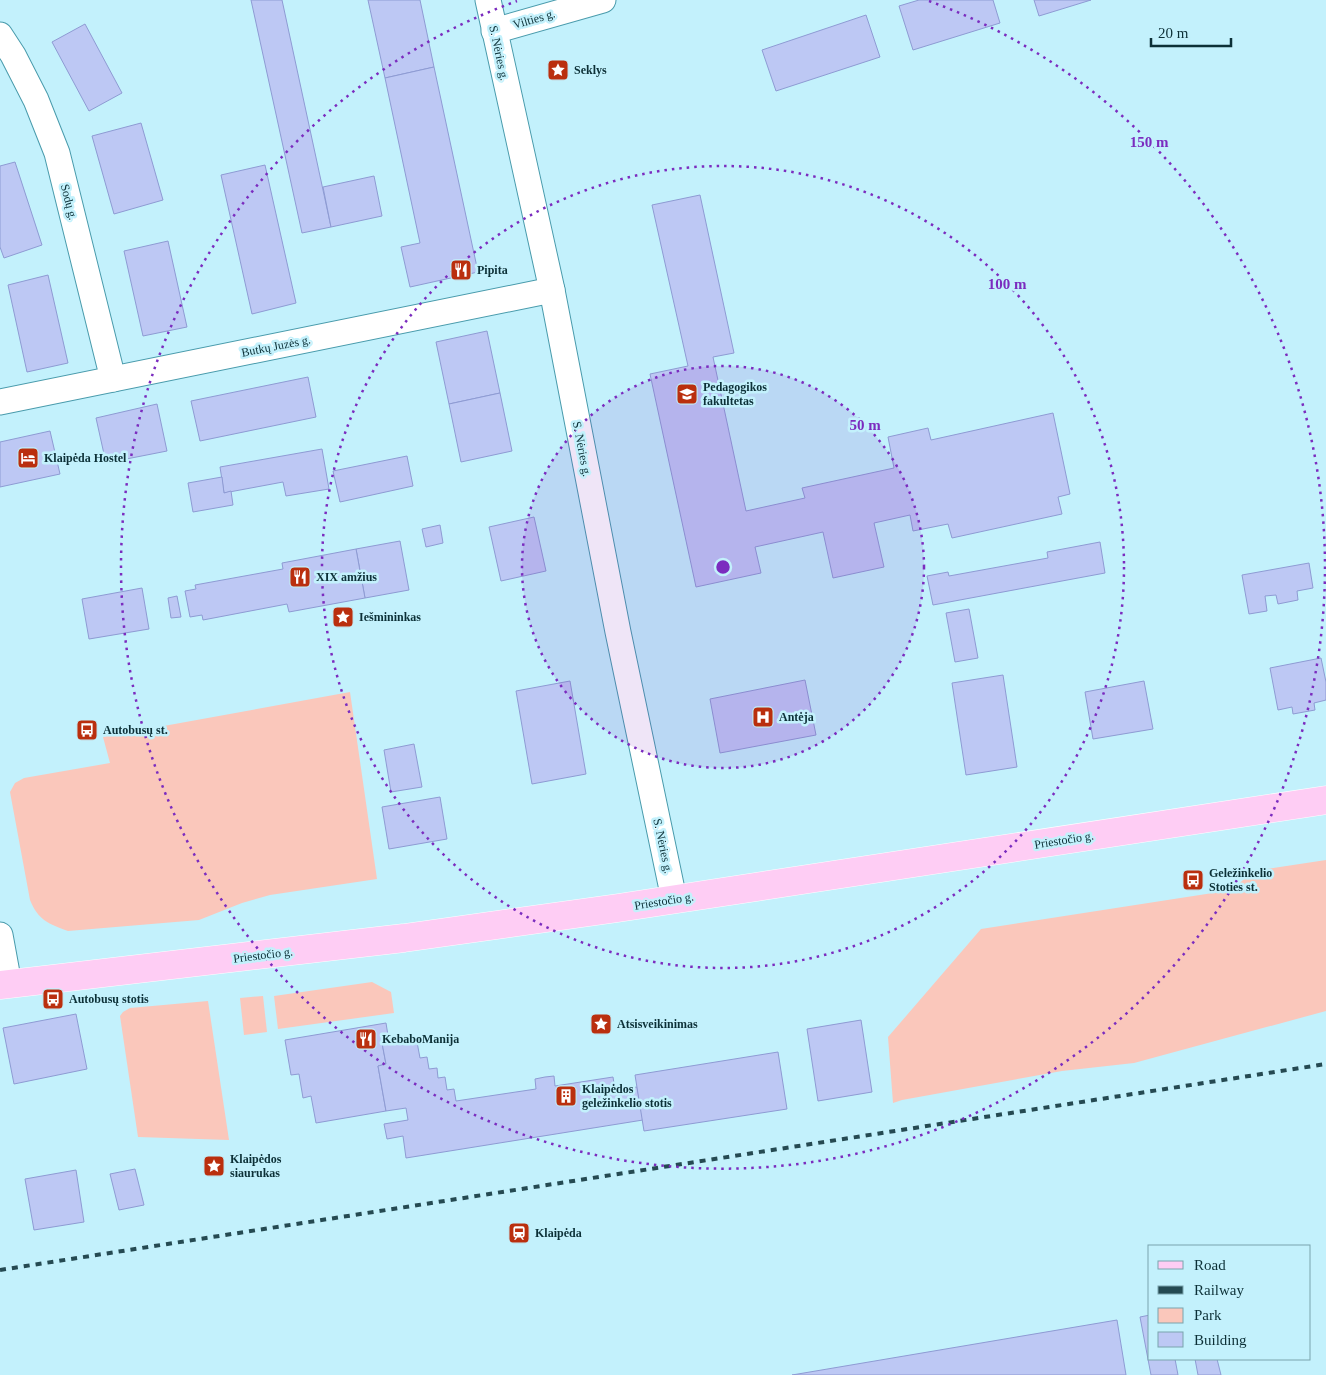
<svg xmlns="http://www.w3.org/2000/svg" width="1326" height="1375" font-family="Georgia,serif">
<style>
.green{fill:#fac7bb}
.building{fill:#bdc8f4;stroke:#8e9bd3}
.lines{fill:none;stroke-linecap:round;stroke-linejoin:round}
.street-casing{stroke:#499bac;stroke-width:27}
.primary-casing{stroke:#fff;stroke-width:29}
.street{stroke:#fff;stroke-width:25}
.primary{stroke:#fecdf4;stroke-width:28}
.rail{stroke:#254a52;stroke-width:4;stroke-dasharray:6 6;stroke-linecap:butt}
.ring{fill:none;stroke:#7b2cbf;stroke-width:2.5;stroke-dasharray:2.5 5}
.labels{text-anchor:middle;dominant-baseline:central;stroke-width:5;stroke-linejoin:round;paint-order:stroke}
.street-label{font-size:12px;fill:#0c3037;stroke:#c3f1fc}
.poi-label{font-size:12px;font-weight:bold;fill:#0c3037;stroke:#c3f1fc;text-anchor:start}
.centre{fill:#7b2cbf;stroke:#c3f1fc;stroke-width:2.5}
.ring-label{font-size:15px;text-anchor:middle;font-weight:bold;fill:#7b2cbf;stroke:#c3f1fc;stroke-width:5;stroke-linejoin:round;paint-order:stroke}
</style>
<rect width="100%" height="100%" fill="#c3f1fc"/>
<g class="green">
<path d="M350 692 377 879 270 895 242 903 199 920 68 931C49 924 38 920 30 900L10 792 15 783 24 778 110 763 103 737Z"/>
<polygon points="1326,860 1326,1011 1134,1063 1062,1071 902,1100 893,1103 888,1037 981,929 1232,890 1253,871"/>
<polygon points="372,982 391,992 394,1013 278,1029 274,996"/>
<polygon points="263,996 267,1032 244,1035 240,998"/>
<polygon points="208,1001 229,1140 138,1137 120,1016 123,1012 130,1008"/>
</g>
<g class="building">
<polygon points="251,0 282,0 331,227 302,233"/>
<polygon points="368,0 420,0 434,67 385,78"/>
<polygon points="919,0 993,0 1000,23 913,50 899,6"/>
<polygon points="1034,0 1091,0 1039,16"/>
<polygon points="866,15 880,57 776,91 762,50"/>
<polygon points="85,24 122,93 89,111 52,42"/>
<polygon points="434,67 478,272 410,287 401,247 420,243 385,78"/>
<polygon points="141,123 163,200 114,214 92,136"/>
<polygon points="15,162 42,245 4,258 0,247 0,166"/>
<polygon points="265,165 296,303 252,314 221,175"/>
<polygon points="374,176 382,216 331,227 323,187"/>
<polygon points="700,195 734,353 713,357 746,511 805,498 802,488 894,468 888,437 928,428 931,440 1053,413 1070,494 1058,497 1062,514 952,538 948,524 913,531 910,515 874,523 884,567 833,578 823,532 755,547 761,573 696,587 650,374 688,366 652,205"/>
<polygon points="168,241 187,327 143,336 124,251"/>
<polygon points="48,275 68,363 27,372 8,285"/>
<polygon points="487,331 500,393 449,404 436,342"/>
<polygon points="308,377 316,417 200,441 191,401"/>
<polygon points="500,393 512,451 461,462 449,404"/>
<polygon points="157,404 167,451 106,463 96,418"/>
<polygon points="50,431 60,474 0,487 0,442"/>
<polygon points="322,449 329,489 286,496 283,482 224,493 220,467"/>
<polygon points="407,456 413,486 340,502 333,471"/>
<polygon points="222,477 224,493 231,491 233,505 193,512 188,483"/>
<polygon points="534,517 546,571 501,581 489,527"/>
<polygon points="440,525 443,543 426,547 422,529"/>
<polygon points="400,541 409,590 365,598 356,549"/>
<polygon points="1100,542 1105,573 933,605 927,576 948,572 949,576 1048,558 1047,552"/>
<polygon points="356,549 365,598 289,612 287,604 203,620 202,615 190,617 185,591 196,589 195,585 283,569 282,563"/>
<polygon points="1309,563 1313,588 1297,591 1298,600 1278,604 1276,595 1265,596 1267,611 1249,614 1242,575"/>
<polygon points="142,588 149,629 89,639 82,599"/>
<polygon points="177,596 181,617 171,618 168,598"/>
<polygon points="969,609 978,658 955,662 946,613"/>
<polygon points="1321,658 1326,682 1326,700 1314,703 1315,710 1293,714 1292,707 1278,710 1270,668"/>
<polygon points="1003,675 1017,767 966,775 952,683"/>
<polygon points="805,680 816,735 720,753 710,699"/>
<polygon points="570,681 586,774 532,784 516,691"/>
<polygon points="1144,681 1153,729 1093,739 1085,692"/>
<polygon points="414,744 422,787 391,792 384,750"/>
<polygon points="440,797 447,839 389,849 382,807"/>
<polygon points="76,1014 87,1069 14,1084 3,1028"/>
<polygon points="861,1020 872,1092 818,1101 807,1029"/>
<polygon points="386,1023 389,1042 382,1043 386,1064 378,1066 386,1111 316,1123 311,1096 303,1098 299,1074 291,1075 285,1040"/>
<polygon points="399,1040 400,1044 417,1042 420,1058 427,1057 429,1069 437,1068 438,1078 445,1077 447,1090 454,1089 456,1101 536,1089 535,1079 545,1077 554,1076 555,1086 613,1077 615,1090 637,1087 643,1120 406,1158 403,1136 387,1139 384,1124 408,1120 406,1108 386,1111 378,1066 386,1064 382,1043"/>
<polygon points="778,1052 787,1109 644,1131 635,1075"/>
<polygon points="135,1169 144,1205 119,1210 110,1174"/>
<polygon points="76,1170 84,1222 34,1230 25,1179"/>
<polygon points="1150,1315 1150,1359 1175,1359 1178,1375 1151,1375 1140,1317"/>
<polygon points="1117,1320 1126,1375 792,1375"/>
<polygon points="1195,1359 1217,1359 1221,1375 1198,1375"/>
</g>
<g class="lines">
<g class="street-casing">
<g id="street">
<polyline points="488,0 552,290 618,632 674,899"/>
<polyline points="494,31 603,0"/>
<polyline points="0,35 13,55 36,100 57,153 113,379"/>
<polyline points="0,402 552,290"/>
<polyline points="0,935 9,984"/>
</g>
</g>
<g class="primary-casing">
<polyline id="primary" points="0,985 404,938 618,908 1326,800"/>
</g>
<use href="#street" class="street"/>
<use href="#primary" class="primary"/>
<polyline class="rail" points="0,1270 1326,1064"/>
</g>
<circle cx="723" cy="567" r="201" fill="#7b2cbf" fill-opacity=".12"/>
<g class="ring">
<circle cx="723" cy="567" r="201"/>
<circle cx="723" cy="567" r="401"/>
<path d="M929 1A602 602 0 1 1 517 1"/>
</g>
<defs>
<g id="sight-square" transform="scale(1.125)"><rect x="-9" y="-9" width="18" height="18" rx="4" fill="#ba2f0e" stroke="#c3f1fc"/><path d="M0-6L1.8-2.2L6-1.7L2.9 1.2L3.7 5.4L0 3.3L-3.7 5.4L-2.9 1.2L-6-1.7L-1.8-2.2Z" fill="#fff"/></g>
<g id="restaurant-square" transform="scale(1.125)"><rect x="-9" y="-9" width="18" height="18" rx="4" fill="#ba2f0e" stroke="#c3f1fc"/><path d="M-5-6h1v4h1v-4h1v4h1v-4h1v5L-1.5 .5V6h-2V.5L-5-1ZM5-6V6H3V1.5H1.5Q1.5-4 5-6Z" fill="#fff"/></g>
<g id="university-square" transform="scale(1.125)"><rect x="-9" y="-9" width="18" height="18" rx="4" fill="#ba2f0e" stroke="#c3f1fc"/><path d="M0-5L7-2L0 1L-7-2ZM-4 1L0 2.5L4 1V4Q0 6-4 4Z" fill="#fff"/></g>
<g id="hotel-square" transform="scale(1.125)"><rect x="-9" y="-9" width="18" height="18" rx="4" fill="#ba2f0e" stroke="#c3f1fc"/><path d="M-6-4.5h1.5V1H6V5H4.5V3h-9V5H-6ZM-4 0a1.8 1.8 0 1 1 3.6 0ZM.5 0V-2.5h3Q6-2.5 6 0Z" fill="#fff"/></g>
<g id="hospital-square" transform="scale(1.125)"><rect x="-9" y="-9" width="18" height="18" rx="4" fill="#ba2f0e" stroke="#c3f1fc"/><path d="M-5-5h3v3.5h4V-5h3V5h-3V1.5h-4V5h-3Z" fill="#fff"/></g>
<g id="bus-square" transform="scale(1.125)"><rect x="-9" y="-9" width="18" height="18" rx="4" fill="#ba2f0e" stroke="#c3f1fc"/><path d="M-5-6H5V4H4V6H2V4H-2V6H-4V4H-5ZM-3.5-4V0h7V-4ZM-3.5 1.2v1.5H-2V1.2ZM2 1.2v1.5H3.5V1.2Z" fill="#fff"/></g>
<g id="building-square" transform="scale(1.125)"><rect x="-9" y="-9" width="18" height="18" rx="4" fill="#ba2f0e" stroke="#c3f1fc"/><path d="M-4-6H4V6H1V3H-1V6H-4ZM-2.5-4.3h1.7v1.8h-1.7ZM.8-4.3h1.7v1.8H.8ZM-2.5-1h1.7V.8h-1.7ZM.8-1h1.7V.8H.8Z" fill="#fff"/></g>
<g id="station-square" transform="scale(1.125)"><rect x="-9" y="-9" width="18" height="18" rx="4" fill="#ba2f0e" stroke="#c3f1fc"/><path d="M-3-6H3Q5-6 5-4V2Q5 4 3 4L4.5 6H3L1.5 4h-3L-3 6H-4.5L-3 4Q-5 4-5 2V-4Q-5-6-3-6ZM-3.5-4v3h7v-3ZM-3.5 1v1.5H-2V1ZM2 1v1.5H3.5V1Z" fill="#fff"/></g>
</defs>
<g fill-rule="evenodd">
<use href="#sight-square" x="558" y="70"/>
<use href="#restaurant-square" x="461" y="270"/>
<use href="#university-square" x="687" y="394"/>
<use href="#hotel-square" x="28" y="458"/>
<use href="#restaurant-square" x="300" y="577"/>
<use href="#sight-square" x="343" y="617"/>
<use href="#hospital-square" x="763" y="717"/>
<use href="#bus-square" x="87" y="730"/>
<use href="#bus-square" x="1193" y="880"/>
<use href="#bus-square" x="53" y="999"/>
<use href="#sight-square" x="601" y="1024"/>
<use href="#restaurant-square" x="366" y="1039"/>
<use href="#building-square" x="566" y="1096"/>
<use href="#sight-square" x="214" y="1166"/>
<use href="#station-square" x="519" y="1233"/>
</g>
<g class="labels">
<g class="street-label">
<text transform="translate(534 19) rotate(-16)">Vilties g.</text>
<text transform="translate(499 53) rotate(78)">S. Nėries g.</text>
<text transform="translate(69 202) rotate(76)">Sodų g.</text>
<text transform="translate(276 346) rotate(-11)">Butkų Juzės g.</text>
<text transform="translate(582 449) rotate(79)">S. Nėries g.</text>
<text transform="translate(1064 840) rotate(-9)">Priestočio g.</text>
<text transform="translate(663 846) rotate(78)">S. Nėries g.</text>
<text transform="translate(664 901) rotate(-9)">Priestočio g.</text>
<text transform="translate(263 955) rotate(-7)">Priestočio g.</text>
</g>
<g class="poi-label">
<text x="574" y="70">Seklys</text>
<text x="477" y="270">Pipita</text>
<text x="703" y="387">Pedagogikos<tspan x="703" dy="14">fakultetas</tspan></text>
<text x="44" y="458">Klaipėda Hostel</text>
<text x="316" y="577">XIX amžius</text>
<text x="359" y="617">Iešmininkas</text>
<text x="779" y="717">Antėja</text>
<text x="103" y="730">Autobusų st.</text>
<text x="1209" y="873">Geležinkelio<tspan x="1209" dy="14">Stoties st.</tspan></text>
<text x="69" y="999">Autobusų stotis</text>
<text x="617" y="1024">Atsisveikinimas</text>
<text x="382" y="1039">KebaboManija</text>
<text x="582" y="1089">Klaipėdos<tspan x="582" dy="14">geležinkelio stotis</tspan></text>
<text x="230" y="1159">Klaipėdos<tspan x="230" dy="14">siaurukas</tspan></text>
<text x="535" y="1233">Klaipėda</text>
</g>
</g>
<circle cx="723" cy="567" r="8" class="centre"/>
<g class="ring-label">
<text x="1149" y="147">150 m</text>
<text x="1007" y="289">100 m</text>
<text x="865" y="430">50 m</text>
</g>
<rect x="1148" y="1245" width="162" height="115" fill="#c3f1fc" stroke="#7aa4ad"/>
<rect x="1158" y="1261" width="25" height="8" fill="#fecdf4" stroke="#7aa4ad"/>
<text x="1194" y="1270" font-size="15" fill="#0c3037">Road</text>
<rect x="1158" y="1286" width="25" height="8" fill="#254a52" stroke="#7aa4ad"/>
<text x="1194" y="1295" font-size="15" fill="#0c3037">Railway</text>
<rect x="1158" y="1308" width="25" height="15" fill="#fac7bb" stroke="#7aa4ad"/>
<text x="1194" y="1320" font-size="15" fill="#0c3037">Park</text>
<rect x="1158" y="1332" width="25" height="15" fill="#bdc8f4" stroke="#7aa4ad"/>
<text x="1194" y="1345" font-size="15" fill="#0c3037">Building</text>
<path d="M1151 38v8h80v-8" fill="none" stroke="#0c3037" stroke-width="2.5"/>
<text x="1158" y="38" font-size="15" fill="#0c3037" stroke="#c3f1fc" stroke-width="4" paint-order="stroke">20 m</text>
</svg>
